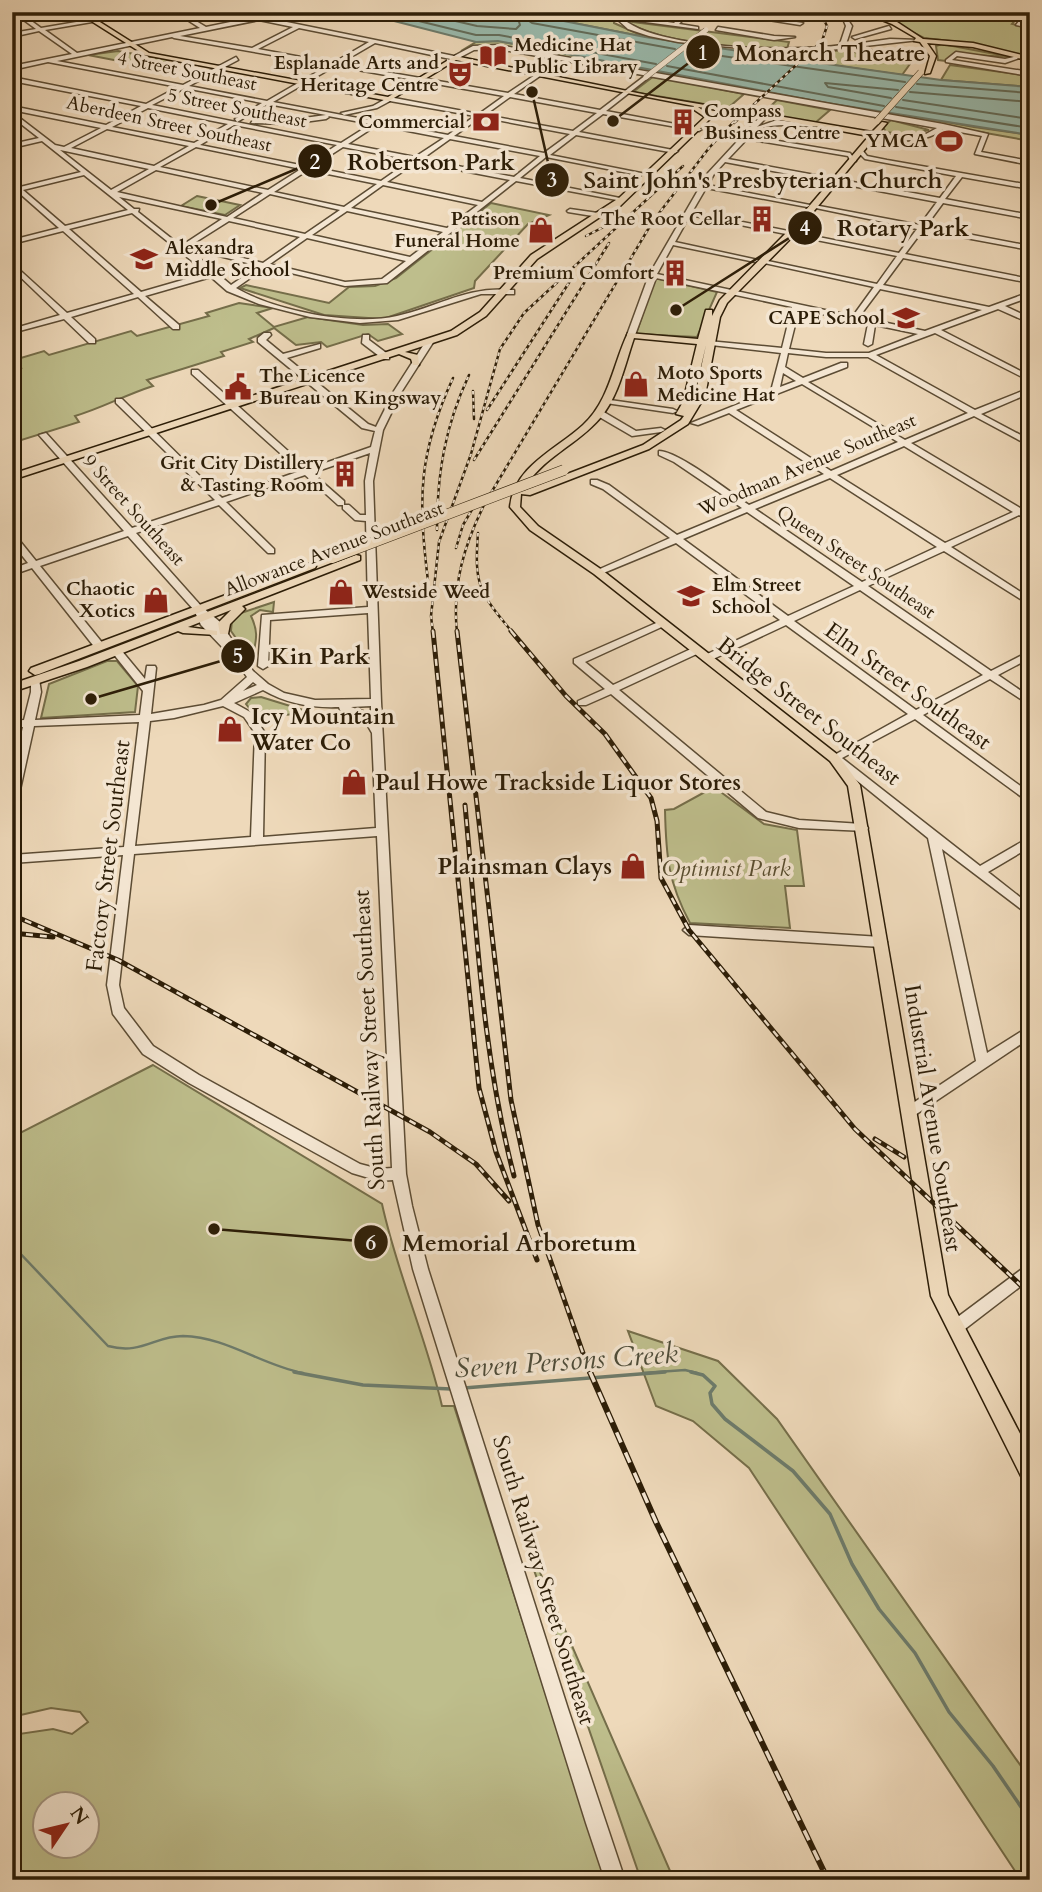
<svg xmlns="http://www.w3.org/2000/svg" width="1042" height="1892" font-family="Cardo,serif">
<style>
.green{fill:#bebe8c;stroke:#756e4a;stroke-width:2;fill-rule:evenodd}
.water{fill:#99baad;stroke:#6d7b6b;stroke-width:2}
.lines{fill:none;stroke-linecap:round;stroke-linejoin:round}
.shore{stroke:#626c5a;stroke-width:2}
.stream-far1{stroke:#6d7b6b;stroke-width:2.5}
.stream{stroke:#6d7b6b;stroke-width:3.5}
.minor-casing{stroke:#5c4c34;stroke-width:3}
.major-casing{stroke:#2c1d07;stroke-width:3}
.minor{fill:#f4e6d2;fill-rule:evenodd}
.major{fill:#eed9ba;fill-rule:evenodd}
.rail-far2-casing{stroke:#2c1d07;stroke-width:2.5}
.rail-far1-casing{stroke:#2c1d07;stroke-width:5}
.rail-casing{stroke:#2c1d07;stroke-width:6}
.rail-far2{stroke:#f4e6d2;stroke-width:2;stroke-dasharray:3.5;stroke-linecap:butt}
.rail-far1{stroke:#f4e6d2;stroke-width:2.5;stroke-dasharray:7;stroke-linecap:butt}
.rail{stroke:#f4e6d2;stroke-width:3.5;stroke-dasharray:11;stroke-linecap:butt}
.minor-bridge-casing{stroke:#5c4c34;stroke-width:6;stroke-linecap:butt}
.major-bridge-far1-casing{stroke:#2c1d07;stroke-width:7;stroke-linecap:butt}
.major-bridge-casing{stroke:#2c1d07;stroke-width:11;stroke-linecap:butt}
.minor-bridge{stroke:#f4e6d2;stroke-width:5}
.major-bridge-far1{stroke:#eed9ba;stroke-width:6}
.major-bridge{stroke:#eed9ba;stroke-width:10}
.labels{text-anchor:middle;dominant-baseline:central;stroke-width:7;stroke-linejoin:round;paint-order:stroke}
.far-poi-label{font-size:19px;font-weight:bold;fill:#2c1d07;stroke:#f4e6d2;text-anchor:end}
.far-street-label{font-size:19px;fill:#2c1d07;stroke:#f4e6d2}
.street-label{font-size:23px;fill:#2c1d07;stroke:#f4e6d2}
.poi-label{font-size:23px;font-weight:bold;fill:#2c1d07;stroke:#f4e6d2;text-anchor:start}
.park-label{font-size:23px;font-style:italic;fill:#584d2f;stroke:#f4e6d2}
.near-water-label{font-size:28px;font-style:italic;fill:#4d4c39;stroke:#f4e6d2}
.leader{fill:none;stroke:#2c1d07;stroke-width:2.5}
.callout-dot{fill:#2c1d07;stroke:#f4e6d2;stroke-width:2.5}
.mark-label{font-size:21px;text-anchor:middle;font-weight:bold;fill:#fff}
.callout-label{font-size:24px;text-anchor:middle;font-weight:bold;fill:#2c1d07;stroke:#f4e6d2;stroke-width:7;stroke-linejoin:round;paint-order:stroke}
</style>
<rect width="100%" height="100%" fill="#eed9ba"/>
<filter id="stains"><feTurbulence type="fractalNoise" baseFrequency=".00286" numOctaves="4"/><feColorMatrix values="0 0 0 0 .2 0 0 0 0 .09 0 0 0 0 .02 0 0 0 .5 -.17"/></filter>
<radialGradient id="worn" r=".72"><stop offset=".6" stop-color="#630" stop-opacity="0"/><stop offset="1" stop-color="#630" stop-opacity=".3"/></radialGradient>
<g class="green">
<polygon points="518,12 593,12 614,19 614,23 645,37"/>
<polygon points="872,12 1022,12 1012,24 1030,28 1030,57 969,43 924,38"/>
<path d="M625 21 789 42 787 49C740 48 666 45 625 21Z"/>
<polygon points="498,41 974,127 1030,135 1030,141 499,46 479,46 461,51 476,42"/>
<polygon points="942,44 1011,57 955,54 946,61 938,60 936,46"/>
<polygon points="845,50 910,64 902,75 811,62 821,52"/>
<polygon points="118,51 123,52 170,60 155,68 88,55"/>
<polygon points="950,65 1030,76 1030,87 941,80"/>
<polygon points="654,76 744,94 728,108 633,92"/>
<polygon points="777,100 830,110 815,123 762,114"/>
<polygon points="891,120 929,130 908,135 886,132 883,127"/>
<polygon points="197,196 240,205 225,215 181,206"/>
<polygon points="491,203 549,215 528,224 475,281 474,288 383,319 324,315 240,288 246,285 329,303 349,287 375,286 396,278"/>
<polygon points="655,278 717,292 697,337 636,334"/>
<path d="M239 303 273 308 257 313 274 327 308 317 363 325 388 324 402 334 378 341 368 334 327 347 321 342 296 345 274 328 249 339 253 342 221 352 224 356 147 380 153 386C125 395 102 408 75 416L79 422 12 443V370L21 368 14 360 44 351 49 355 131 331 137 336 209 316 206 313Z"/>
<path d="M274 602 273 612 260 610 251 616C260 635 255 642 252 661L231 631 232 620 241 613Z"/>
<polygon points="107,661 117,661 138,686 135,712 41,718 49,684"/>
<polygon points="261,697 313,713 267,716 261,711 254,714 246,704 251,698"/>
<path d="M714 787 764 824 797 830 804 886H785L790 928 690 923C668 882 666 856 665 810L674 809Z"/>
<path d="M153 1065 382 1204C397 1273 426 1337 442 1406H454L605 1880H12V1735L53 1729 72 1734 88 1722 80 1712 51 1708 12 1717V1137ZM46 1804H88V1846H46Z"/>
<polygon points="628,1331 718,1361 777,1419 1030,1779 1030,1880 1021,1880 749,1468 693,1421 656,1406"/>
<polygon points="515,1515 674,1880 641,1880"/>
</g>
<polygon class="water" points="359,12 518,12 645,37 820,63 941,80 1030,87 1030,135 827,103 498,41 476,42"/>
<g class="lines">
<g class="shore">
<polyline points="382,12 476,35 499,35 656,64"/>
<polyline points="417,12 477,26 516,29 520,25 516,12"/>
<polyline points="525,12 526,19 532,23 675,49"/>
<polyline points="687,51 905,82"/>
<polyline points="667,66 884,106"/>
<polyline points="917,84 1030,93"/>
<polyline points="910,92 1030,102"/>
<polyline points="891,98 828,87 825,83 898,90"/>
<polyline points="903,100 1030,119"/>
<polyline points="896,107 1030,128"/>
</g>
<g class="stream-far1">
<path d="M12 1236 16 1249 108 1346C142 1355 154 1336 183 1336 227 1337 261 1365 303 1373"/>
<polyline points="643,1373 685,1370 697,1373"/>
</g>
<g class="stream">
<polyline points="294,1372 363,1385 451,1389"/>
<polyline points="691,1372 703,1375 715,1386 710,1393 712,1404 725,1419 793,1471 830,1514 852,1564 879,1609 915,1653 949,1712 993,1766 1030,1820"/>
<polyline points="464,1388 665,1372"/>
</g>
<g class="minor-casing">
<g id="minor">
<path d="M13 12H19L41 28 94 19 92 22 45 30 77 53 200 28 175 12H181L206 27 280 12H291L267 18 454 56 473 46 498 45 943 124 988 134 981 152 1030 161V165L975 154 982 136 943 129C923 145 898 140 875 137L873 134 911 137 926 134 937 128 498 49 474 50 455 60 375 43 339 64 508 93 538 73 540 76 514 94 600 110 646 75 648 78 606 111 702 129 699 131 603 114 579 132 678 151 675 153 576 135 550 155 651 175 648 177 546 157 520 178 620 198 622 199V201L516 181 387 283 345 286 266 267 236 288C275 311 352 326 397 316 438 307 467 286 511 290H514V294H481L398 320 360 323 310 317 259 304 227 291 211 277 145 296 179 325V329H173L138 297 71 317 95 339V343H89L64 319 12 333V329L60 315 12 269V263L67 313 134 294 63 231 12 244V240L59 228 17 191H12L14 188 12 181 20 187 81 172 42 141 12 148V144L39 138 12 117V112L55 145 64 147 101 128 12 110V106L106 125 141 106 12 81V77L146 104 178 87 48 62 12 70V66L72 54 39 31 12 37V33L36 29ZM259 20 293 27 252 48 180 36ZM299 28 369 42 333 63 258 49ZM172 37 174 38 329 65 267 101 189 86 238 60 236 57 183 85 57 61ZM335 66 504 96 479 114 389 97 373 106 341 113 344 115 377 108 390 101 475 116 448 135 273 102ZM185 88 262 103 235 119 237 122 268 104 326 115 289 120H253L251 123 289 124 326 119 329 117 328 116 371 124 341 143 152 105ZM510 97 597 113 573 131 485 115ZM148 108 228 124 194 143 112 127ZM481 117 570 134 544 153 454 136ZM234 125 337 145 305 166 200 145ZM377 125 444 138 415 157 348 144ZM107 129 189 146 154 166 71 148ZM450 139 540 156 514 177 422 159ZM196 147 301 169 268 190 160 167ZM343 147 411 160 381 181 312 167ZM60 150 65 151 149 169 111 190ZM417 162 510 180 482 202 387 182ZM156 170 263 193 227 217 117 192ZM308 170 377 184 344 207 274 192ZM84 175 128 210 65 226 23 190ZM383 185 478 205 447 228 351 208ZM270 194 340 210 305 234 233 218ZM119 197 222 219 181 246 138 212 139 209H134ZM347 211 443 232 410 257 312 235ZM132 213 207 273 141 292 69 229ZM229 221 300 237 263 263 191 245ZM307 238 406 261 382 279 345 282 270 264ZM187 248 259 266 231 285Z"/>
<path d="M596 12H604L620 17 622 15 674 23 685 12H690L679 24 698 27V29L623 19C659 50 794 52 842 45L840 44 846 26 843 19 846 17 852 26 846 44 848 45 890 39 919 40 856 47 907 58 905 61 847 48 813 52 772 51 678 42 649 36 628 29 618 20Z"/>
<polygon points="717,12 732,12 803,23 800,25"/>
<polygon points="1026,12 1030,12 1022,24 1030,25 1030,28 1016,25"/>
<polygon points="889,26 891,29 855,39 852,37"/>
<polygon points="718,27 774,36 795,37 774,40 716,30"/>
<polygon points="956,52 1005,59 1022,55 1022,57 1005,63 957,56 952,60 1030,72 1030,76 946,62 946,60"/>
<path d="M754 114H758L765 119 757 127 777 120 815 125 812 127C793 125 763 121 749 136L850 153 856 161 851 162 848 156 747 139 728 159 940 198 956 176 865 159 858 152 863 151 867 156 887 160 1030 185V189L962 177 945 199 1030 215V219L943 203 926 226 1030 246V250L923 230 905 254 1030 279V283L903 258 883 285 989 307 1030 292V297L1005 306 1030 318V323L998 309 941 330 1030 376V381L935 333 876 355 975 410 1030 388V393L981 414 1030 440V446L974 416 911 443 1020 508 1030 504V510L1026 512 1030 514V521L1019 515 951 547 1030 598V605L944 551 868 586 991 671 1030 651V658L998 675 1030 697V705L990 679 923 715 1030 793V803L915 719 842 758 980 866 1030 837V847L988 872 1030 905V916L942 849 987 1053 1030 1026V1038L909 1119 904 1117 902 1113 904 1109 976 1061 928 838 829 758 908 714 786 625 711 660H703V656L780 620 676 543 601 574 598 575 593 572 670 538 603 489 591 484V480H597L609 485 677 535 742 508 674 462 659 455V451C678 451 731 493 749 505L824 474 729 413 698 425 691 423 771 391 781 353 711 345 707 343 708 341 782 348 792 307 656 278 635 335 631 337 627 335 649 275 708 173 758 119 754 116ZM725 162 937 202 920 225 814 205 811 207 917 229 899 253 692 212 706 188 807 207 810 205 708 185 714 174ZM690 215 897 256 877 284 763 260 760 262 874 287 853 316 657 274 673 245 755 262 758 260 675 242ZM880 289 982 310 925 331 859 317ZM799 309 868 324 864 344 868 346 872 344 875 325 918 334 869 353H826L789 349ZM788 353 826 357H868L968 413 905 440 808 382 847 367V363H841L803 378 785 367ZM783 373 796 381 780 387ZM802 384 898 442 831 471 736 410ZM904 446 1013 512 945 543 837 475ZM830 478 937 547 862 582 755 509ZM747 512 854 586 788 616 683 539ZM860 590 983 675 916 710 794 621Z"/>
<polygon points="570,209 605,214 608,216 605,218 568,212 567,211"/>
<path d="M264 333H270L271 335 266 340 283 354 320 344V348L287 358 368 424 376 427 394 391 426 341 430 339 434 341 402 391 383 430 373 481 381 702 406 1174 412 1206 428 1269 568 1709 625 1880H605L586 1823 413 1269 393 1180 379 1181 352 1173 189 1083 143 1054 113 1014 107 985 123 855 12 863V855L124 847 139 722 34 726 18 799 12 803V774L23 727H12V721L24 720 31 692V679H39L41 692 35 720 140 715 143 691 112 652 117 649 121 650 145 679 147 666H155L156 668 151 714 204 705 221 700 247 677 228 650 224 649 201 625 194 610 128 536 40 566 104 645V649H96L32 568 12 575V569L28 563 12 543V534L15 535 36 561 124 531 39 435 46 433 132 528 215 500 116 403V399H122L222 498 300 471 192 374V370H198L308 469 371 447 375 431 362 428 258 342V338ZM370 453 365 481 366 515H360L349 505H344V501L312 473ZM305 475 338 505H343V509L355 520 366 521 368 607 262 615 258 666 263 669 268 666 270 620 368 613 371 699 315 700 284 693 268 684 253 671 220 622 202 607 136 533 219 505 268 553H274V549L226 502ZM253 682 257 685 243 691ZM263 690C287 704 312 708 339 707L340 710 364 719 372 733 376 828 263 837 265 733 252 713 234 703ZM223 706 244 717 255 733 251 837 135 846 150 721 174 718ZM371 706V714L351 707ZM377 836 392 1168 379 1169 360 1164 199 1075 153 1046 124 1008 119 985 134 854Z"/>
<polygon points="363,335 369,335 369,340 389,355 389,359 383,359 362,343"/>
<rect x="12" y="364" width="4" height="4"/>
<polygon points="603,399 673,409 677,411 673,413 606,403 602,401"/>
<polygon points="596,411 602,411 636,431 661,428 665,430 661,432 632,436 596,415"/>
<polygon points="663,620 666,621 666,625 585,662 613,685 693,648 701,648 701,652 619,690 766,812 799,820 862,824 866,825 868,828 866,831 799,828 758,818 611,694 586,705 578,705 578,701 605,689 574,663 574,659"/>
<polygon points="689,925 881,937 885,939 887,942 885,945 881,947 689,935 683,930"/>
<polygon points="1030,1263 1030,1279 961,1332 956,1334 951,1332 948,1327 951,1322"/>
</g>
</g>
<g class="major-casing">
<g id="major">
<polygon points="77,12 84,12 149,53 388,97 455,56 657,97 741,111 738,113 698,107 711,116 711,118 617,209 612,209 537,259 486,316 457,335 405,352 418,355 419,365 413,365 411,359 399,354 12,480 12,474 451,331 480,312 531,255 619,198 705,117 693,109 694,106 456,60 389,101 145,55"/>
<polygon points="862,12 871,12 897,22 923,39 973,43 1030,57 1030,61 973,47 927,43 936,56 930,73 925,74 930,56 920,42 914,41 916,38 892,24"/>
<path d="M749 111 872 132 882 122 887 123 794 235 727 303 720 317 705 396 688 424 649 449 530 495 521 494 520 507 538 526 602 570 838 755 860 785 948 1295 1030 1453V1482L1023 1480 931 1296 848 786 830 761 594 574 530 530 510 507C514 466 556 450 583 425 610 400 613 364 628 333L698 339 706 310H712V316L720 300 788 231 869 136 747 114ZM634 338 697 344 683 402 676 414 684 416 681 420 643 445 523 491C540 458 578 445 601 417 619 395 625 364 634 338ZM706 345 695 396 693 400Z"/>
<polygon points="356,555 360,556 360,560 242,606 245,609 230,624 228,634 220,634 218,623 231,610 188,627 217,631 217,635 183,633 178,631 87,667 12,692 12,684 79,661"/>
<polygon points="311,563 316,566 315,568 39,674 35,675 29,671 31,668"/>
</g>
</g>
<use href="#minor" class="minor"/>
<use href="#major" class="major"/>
<g class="rail-far2-casing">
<g id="rail-far2">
<polyline points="734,123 822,41 827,26 820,12"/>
<polyline points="586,236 621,218"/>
<polyline points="473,391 474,419"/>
<polyline points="487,410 572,278"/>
<polyline points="474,460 609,243"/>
<path d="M437 530C437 474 445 426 469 375"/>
<path d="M478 533C474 586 479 592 513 633"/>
<polyline points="456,548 463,525 477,501"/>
<path d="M428 581C418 499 418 454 453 378"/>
<polyline points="433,633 431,616 439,542 471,454 500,349 524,313 683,166"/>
<path d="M457 633C452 585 464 545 485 503L653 221 709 148 740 115"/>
</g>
</g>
<g class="rail-far1-casing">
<g id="rail-far1">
<polyline points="433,631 479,1088 496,1152 537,1260"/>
<polyline points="457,631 511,1100 538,1225 590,1373"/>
<polyline points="511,631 566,696 605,734 651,798 657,821 661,878 689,930 855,1129 1030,1294"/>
<path d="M465 805C477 931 482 1053 514 1176"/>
<polyline points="12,915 118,960 430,1132 476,1164 509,1201"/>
<polyline points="12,933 53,937"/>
<polyline points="875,1139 904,1157"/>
</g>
</g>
<g class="rail-casing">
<polyline id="rail" points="590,1372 656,1522 828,1880"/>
</g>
<use href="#rail-far2" class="rail-far2"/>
<use href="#rail-far1" class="rail-far1"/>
<use href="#rail" class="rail"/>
<g class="minor-bridge-casing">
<polyline id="minor-bridge" points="646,77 706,30"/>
</g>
<g class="major-bridge-far1-casing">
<polyline id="major-bridge-far1" points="877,121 921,72"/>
</g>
<g class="major-bridge-casing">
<polyline id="major-bridge" points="332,558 564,470"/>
</g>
<use href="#minor-bridge" class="minor-bridge"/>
<use href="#major-bridge-far1" class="major-bridge-far1"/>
<use href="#major-bridge" class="major-bridge"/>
</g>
<defs>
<g id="library-bare" transform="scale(2.1)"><path d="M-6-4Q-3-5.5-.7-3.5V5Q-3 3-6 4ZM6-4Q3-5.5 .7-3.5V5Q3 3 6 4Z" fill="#8f2418" stroke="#f4e6d2" stroke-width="2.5" paint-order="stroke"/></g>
<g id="theatre-bare" transform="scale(2.1)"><path d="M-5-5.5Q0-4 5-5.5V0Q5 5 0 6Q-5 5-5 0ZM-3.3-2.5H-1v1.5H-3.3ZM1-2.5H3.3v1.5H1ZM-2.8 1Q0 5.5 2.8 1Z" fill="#8f2418" stroke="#f4e6d2" stroke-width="2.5" paint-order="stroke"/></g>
<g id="bank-bare" transform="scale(2.1)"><path d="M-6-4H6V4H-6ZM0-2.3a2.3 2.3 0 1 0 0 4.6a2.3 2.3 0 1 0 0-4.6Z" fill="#8f2418" stroke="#f4e6d2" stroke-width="2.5" paint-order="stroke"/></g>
<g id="building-bare" transform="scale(2.1)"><path d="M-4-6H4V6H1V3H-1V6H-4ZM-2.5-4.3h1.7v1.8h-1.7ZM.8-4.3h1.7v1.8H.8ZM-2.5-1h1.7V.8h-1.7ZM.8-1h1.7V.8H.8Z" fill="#8f2418" stroke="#f4e6d2" stroke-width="2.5" paint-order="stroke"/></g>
<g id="stadium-bare" transform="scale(2.1)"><path d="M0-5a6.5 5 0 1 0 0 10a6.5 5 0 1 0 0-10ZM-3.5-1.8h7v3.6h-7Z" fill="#8f2418" stroke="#f4e6d2" stroke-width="2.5" paint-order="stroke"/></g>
<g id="shop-bare" transform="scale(2.1)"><path d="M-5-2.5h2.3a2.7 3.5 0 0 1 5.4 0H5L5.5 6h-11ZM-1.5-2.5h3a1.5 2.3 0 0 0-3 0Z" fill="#8f2418" stroke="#f4e6d2" stroke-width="2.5" paint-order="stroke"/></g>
<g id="school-bare" transform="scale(2.1)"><path d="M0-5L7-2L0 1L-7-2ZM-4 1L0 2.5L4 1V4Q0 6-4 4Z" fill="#8f2418" stroke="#f4e6d2" stroke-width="2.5" paint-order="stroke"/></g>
<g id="civic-bare" transform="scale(2.1)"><path d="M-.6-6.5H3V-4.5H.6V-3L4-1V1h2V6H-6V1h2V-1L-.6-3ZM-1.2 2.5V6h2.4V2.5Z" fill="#8f2418" stroke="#f4e6d2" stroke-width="2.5" paint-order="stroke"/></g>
</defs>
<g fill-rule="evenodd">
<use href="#library-bare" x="493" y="56"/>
<use href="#theatre-bare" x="460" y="74"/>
<use href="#bank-bare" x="486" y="122"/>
<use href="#building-bare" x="683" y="122"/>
<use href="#stadium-bare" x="949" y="141"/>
<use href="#building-bare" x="762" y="219"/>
<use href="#shop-bare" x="541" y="230"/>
<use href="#school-bare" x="144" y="259"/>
<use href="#building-bare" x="675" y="273"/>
<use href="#school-bare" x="906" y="318"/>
<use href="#shop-bare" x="636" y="384"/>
<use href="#civic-bare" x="238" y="387"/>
<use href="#building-bare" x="345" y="474"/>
<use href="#shop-bare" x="341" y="592"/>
<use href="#school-bare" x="691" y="596"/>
<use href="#shop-bare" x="156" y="600"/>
<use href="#shop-bare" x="230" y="729"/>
<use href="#shop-bare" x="354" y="782"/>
<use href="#shop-bare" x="633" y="866"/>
</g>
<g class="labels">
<g class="far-poi-label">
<text x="514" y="45" text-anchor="start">Medicine Hat<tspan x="514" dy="22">Public Library</tspan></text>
<text x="439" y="63">Esplanade Arts and<tspan x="439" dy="22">Heritage Centre</tspan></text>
<text x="704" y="111" text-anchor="start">Compass<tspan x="704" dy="22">Business Centre</tspan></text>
<text x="465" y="122">Commercial</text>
<text x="928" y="141">YMCA</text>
<text x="520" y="219">Pattison<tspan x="520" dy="22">Funeral Home</tspan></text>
<text x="741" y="219">The Root Cellar</text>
<text x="165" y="248" text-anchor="start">Alexandra<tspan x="165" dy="22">Middle School</tspan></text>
<text x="654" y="273">Premium Comfort</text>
<text x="885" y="318">CAPE School</text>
<text x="657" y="373" text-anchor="start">Moto Sports<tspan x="657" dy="22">Medicine Hat</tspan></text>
<text x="259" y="376" text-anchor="start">The Licence<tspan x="259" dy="22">Bureau on Kingsway</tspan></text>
<text x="324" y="463">Grit City Distillery<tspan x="324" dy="22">&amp; Tasting Room</tspan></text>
<text x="712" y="585" text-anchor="start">Elm Street<tspan x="712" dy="22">School</tspan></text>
<text x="135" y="589">Chaotic<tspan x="135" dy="22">Xotics</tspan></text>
<text x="362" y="592" text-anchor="start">Westside Weed</text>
</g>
<g class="far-street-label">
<text transform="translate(187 71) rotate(11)">4 Street Southeast</text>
<text transform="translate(237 108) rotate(11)">5 Street Southeast</text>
<text transform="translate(169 124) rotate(12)">Aberdeen Street Southeast</text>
<text transform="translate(807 465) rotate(-23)">Woodman Avenue Southeast</text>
<text transform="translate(134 510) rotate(48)">9 Street Southeast</text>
<text transform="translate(334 549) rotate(-21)">Allowance Avenue Southeast</text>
<text transform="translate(856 562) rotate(34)">Queen Street Southeast</text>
</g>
<g class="street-label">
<text transform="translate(908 686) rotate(36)">Elm Street Southeast</text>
<text transform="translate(809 711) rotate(38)">Bridge Street Southeast</text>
<text transform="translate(108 856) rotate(-83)">Factory Street Southeast</text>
<text transform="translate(369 1040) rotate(-93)">South Railway Street Southeast</text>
<text transform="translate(933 1118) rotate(81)">Industrial Avenue Southeast</text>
<text transform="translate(544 1580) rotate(73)">South Railway Street Southeast</text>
</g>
<g class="poi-label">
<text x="251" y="716">Icy Mountain<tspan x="251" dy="26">Water Co</tspan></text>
<text x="375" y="782">Paul Howe Trackside Liquor Stores</text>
<text x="612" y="866" text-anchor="end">Plainsman Clays</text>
</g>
<g class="park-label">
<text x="726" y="868">Optimist Park</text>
</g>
<g class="near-water-label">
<text transform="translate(566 1361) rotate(-4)">Seven Persons Creek</text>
</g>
</g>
<path class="leader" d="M613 121L703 52M211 205L315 161M532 92L552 180M676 310L805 228M91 699L238 656M214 1229L371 1242"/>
<g class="callout-dot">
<circle cx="613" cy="121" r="7"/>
<circle cx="211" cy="205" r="7"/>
<circle cx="532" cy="92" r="7"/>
<circle cx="676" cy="310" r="7"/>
<circle cx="91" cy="699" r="7"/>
<circle cx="214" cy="1229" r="7"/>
<circle cx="703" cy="52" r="18"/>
<circle cx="315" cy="161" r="18"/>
<circle cx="552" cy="180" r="18"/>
<circle cx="805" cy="228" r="18"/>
<circle cx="238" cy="656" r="18"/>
<circle cx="371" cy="1242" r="18"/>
</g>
<g class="mark-label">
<text x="703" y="60">1</text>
<text x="315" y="169">2</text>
<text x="552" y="187">3</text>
<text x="805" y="235">4</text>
<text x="238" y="663">5</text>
<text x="371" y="1250">6</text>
</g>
<g class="callout-label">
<text x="830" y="61">Monarch Theatre</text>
<text x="431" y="170">Robertson Park</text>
<text x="763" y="188">Saint John's Presbyterian Church</text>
<text x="903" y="236">Rotary Park</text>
<text x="320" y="664">Kin Park</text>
<text x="519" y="1251">Memorial Arboretum</text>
</g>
<rect width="1042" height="1892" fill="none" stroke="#eed9ba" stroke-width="42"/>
<rect x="14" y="14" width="1014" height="1864" fill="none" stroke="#2c1d07" stroke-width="3.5"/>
<rect x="21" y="21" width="1000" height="1850" fill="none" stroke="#2c1d07" stroke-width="2"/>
<g transform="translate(66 1825) rotate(55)"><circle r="33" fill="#f4e6d2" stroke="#a49681" stroke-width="2"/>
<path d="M0-5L12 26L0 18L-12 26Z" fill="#8f2418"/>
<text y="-10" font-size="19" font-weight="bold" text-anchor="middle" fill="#2c1d07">N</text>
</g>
<rect width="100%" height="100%" filter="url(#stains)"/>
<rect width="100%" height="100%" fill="url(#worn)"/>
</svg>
